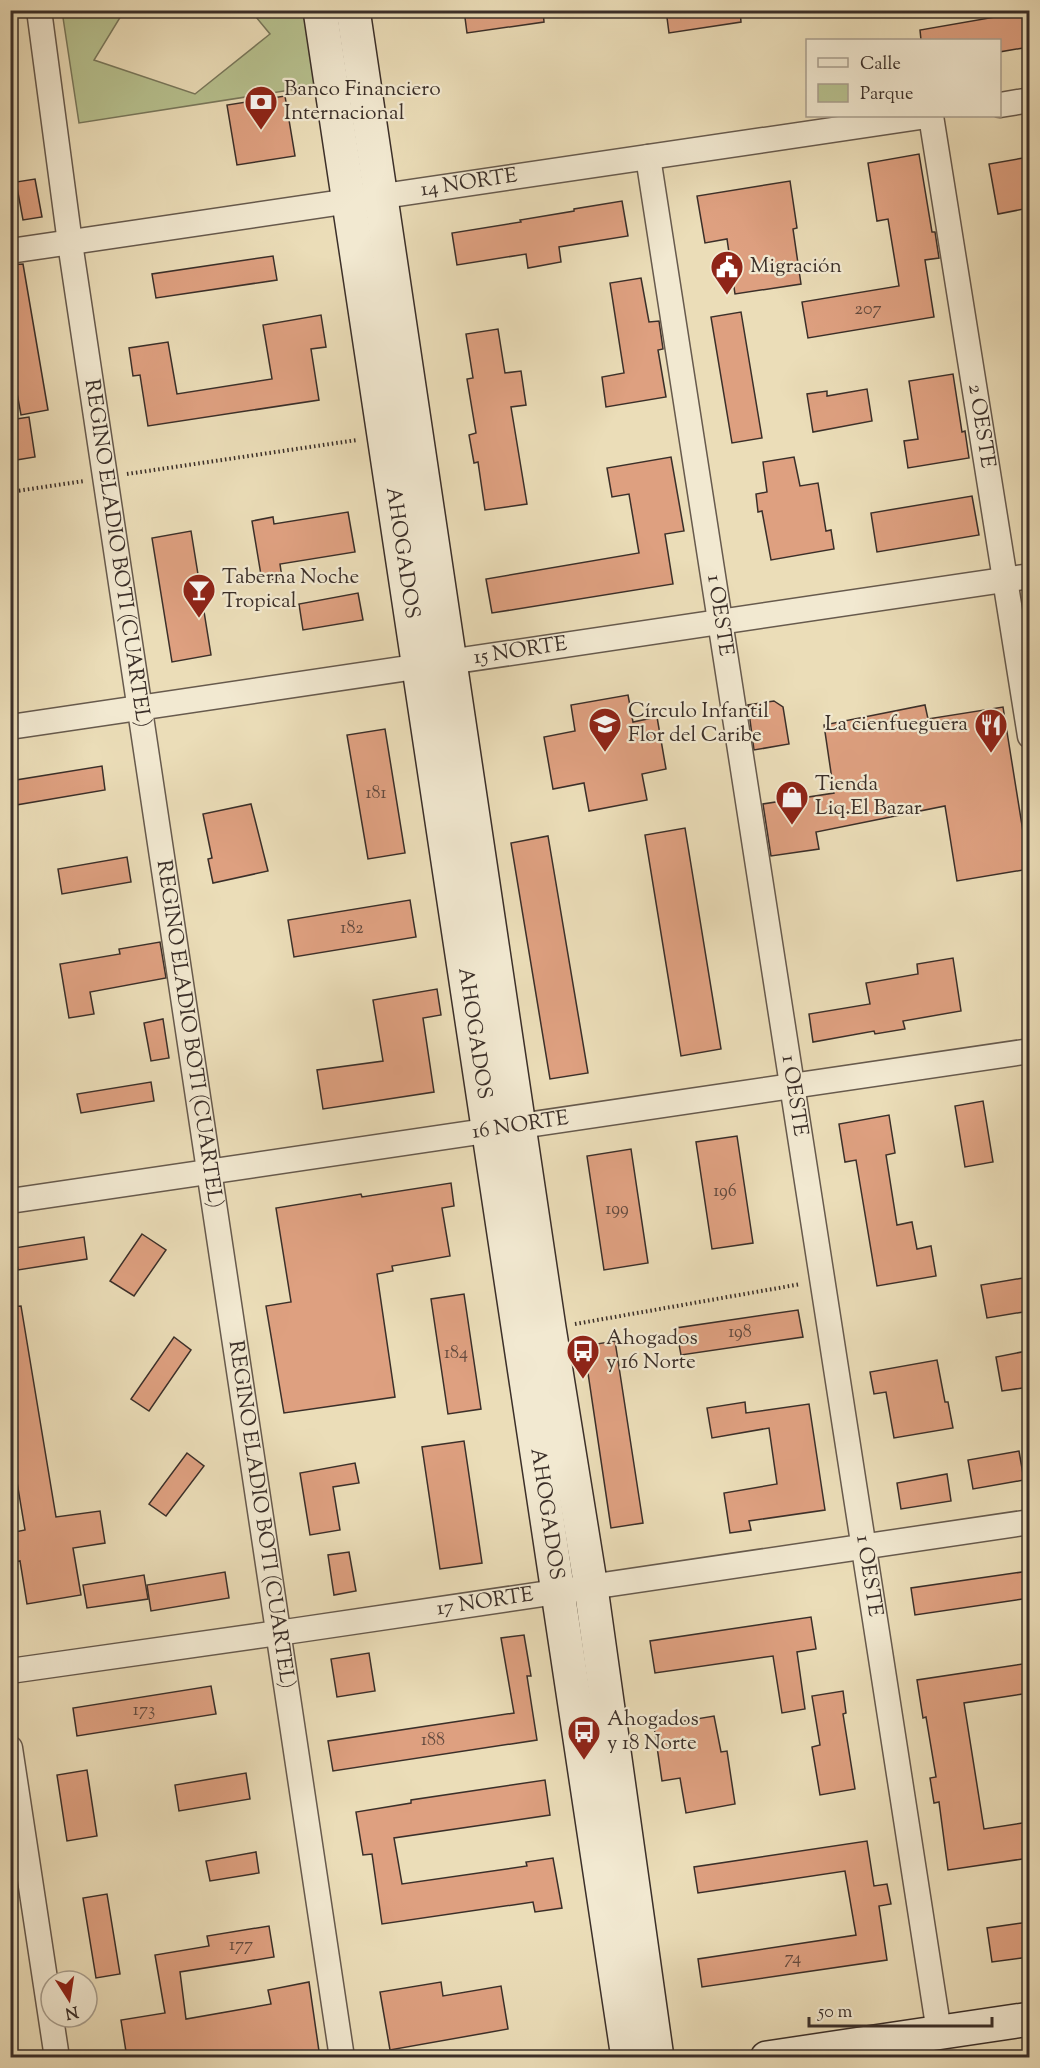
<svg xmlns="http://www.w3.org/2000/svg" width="1040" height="2068" font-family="'Sorts Mill Goudy',serif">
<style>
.green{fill:#b7c18f;stroke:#79785c;stroke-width:1.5}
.building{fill:#dea080;stroke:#3b2f29;stroke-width:1.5}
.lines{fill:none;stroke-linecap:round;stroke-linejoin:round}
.minor-casing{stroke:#675a4d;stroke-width:27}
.secondary-casing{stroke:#3b2f29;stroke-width:36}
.path{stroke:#3b2f29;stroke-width:4;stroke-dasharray:1.5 3;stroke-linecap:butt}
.minor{stroke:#f2e9d1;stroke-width:24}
.secondary{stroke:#f2e9d1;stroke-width:33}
.labels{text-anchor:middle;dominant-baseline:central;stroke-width:4.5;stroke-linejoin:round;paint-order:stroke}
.number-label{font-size:18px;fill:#644b3f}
.poi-label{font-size:21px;fill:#3b2f29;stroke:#f2e9d1;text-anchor:start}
.street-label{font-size:21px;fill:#3b2f29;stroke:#f2e9d1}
</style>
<rect width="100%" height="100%" fill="#ebddb8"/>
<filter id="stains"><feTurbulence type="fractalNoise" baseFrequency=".00333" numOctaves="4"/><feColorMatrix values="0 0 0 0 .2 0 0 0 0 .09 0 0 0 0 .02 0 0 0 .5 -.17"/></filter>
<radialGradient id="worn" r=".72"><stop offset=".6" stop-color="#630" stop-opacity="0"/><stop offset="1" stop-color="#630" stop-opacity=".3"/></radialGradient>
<polygon class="green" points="62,11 124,11 94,60 195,94 270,34 251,11 304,11 316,86 79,123"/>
<g class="building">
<polygon points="464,10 543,10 544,22 467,33"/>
<polygon points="666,10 740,10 741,22 669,33"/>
<polygon points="1029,11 1029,47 999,52 999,40 921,40 920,30"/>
<polygon points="285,96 295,156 237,165 227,105"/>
<polygon points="919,154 932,232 935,232 939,258 925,260 934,317 808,338 802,302 899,286 888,219 877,221 868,163"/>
<polygon points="1029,157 1029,208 998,214 989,164"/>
<polygon points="35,179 42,217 23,220 16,182"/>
<polygon points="790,181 797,228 793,229 801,284 735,294 727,239 705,243 697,196"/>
<polygon points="622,201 628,236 559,247 561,262 528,268 526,254 457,265 452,233 521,222 520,220 574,211 574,209"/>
<polygon points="273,256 277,280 156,298 152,274"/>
<polygon points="23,264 48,410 21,415 10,355 10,265"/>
<polygon points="641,278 649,322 659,321 663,349 658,350 666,397 606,407 602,377 624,373 610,283"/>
<polygon points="741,312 762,438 732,443 711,317"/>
<polygon points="321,315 326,347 311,349 319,400 148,426 140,375 133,376 129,348 168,342 177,394 272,379 263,325"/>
<polygon points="498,329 505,373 521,371 526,405 511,407 527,504 485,510 478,462 474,463 469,435 476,433 467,379 473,378 466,334"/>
<polygon points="953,374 962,432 965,431 969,458 908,468 904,441 918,439 909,381"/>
<polygon points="867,389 872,421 813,432 807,394 827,391 827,396"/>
<polygon points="29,417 35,457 10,461 10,420"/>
<polygon points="671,457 684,531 665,534 673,584 492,613 486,579 639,553 629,494 612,497 607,468"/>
<polygon points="794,457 800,486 818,483 826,531 831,530 834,549 771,560 762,511 758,512 756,494 767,492 763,462"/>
<polygon points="972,496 979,535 877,552 871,513"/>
<polygon points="348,512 355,552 280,564 282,578 262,581 252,521 273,517 274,524"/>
<polygon points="191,531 211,655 172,662 152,538"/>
<polygon points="358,593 363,620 303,630 299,604"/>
<polygon points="628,695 633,722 657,717 666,769 642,774 647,800 589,811 584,783 553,789 544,737 575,731 571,705"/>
<polygon points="774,701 783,707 789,744 754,750 748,705"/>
<polygon points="925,705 928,719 1003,707 1029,869 957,881 945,806 816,832 819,849 771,856 763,804 834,793 824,725"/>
<polygon points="385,729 405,853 368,859 347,735"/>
<polygon points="102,766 105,790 10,806 10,781"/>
<polygon points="251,804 268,871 213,883 208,859 212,858 203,814"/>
<polygon points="685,828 721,1049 681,1056 645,835"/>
<polygon points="548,836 588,1073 550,1079 511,843"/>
<polygon points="127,857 131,882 62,894 58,869"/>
<polygon points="410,900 416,937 294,957 288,920"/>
<polygon points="160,942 166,978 90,992 94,1014 69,1018 60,964 120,954 119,949"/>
<polygon points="953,958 961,1011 903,1021 905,1029 875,1034 874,1031 813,1042 809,1014 870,1004 866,983 918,974 917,964"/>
<polygon points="437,989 441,1015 423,1018 434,1092 323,1109 317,1070 383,1061 373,1000"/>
<polygon points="163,1019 169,1058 151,1061 144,1023"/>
<polygon points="151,1082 154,1101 81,1113 77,1094"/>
<polygon points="983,1101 993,1162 965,1167 955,1106"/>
<polygon points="889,1115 895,1153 886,1155 897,1225 912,1222 917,1249 931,1246 936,1276 877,1286 856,1160 845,1162 839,1124"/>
<polygon points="737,1136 753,1243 712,1249 696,1142"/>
<polygon points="631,1149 648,1263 604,1270 587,1156"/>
<polygon points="451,1183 454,1206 442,1208 450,1256 392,1266 393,1271 377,1274 395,1397 284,1413 266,1306 291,1302 276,1208 361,1194 362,1197"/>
<polygon points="142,1234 166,1250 134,1296 110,1281"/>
<polygon points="84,1237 87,1259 18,1270 14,1248"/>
<polygon points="1029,1277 1029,1311 987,1318 981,1285"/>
<polygon points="464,1294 481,1409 448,1414 431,1299"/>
<polygon points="21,1306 56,1517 100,1511 105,1543 73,1548 81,1595 27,1604 20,1561 10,1563 10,1533 25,1530 10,1440 10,1307"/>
<polygon points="798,1310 803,1337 681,1355 676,1328"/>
<polygon points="174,1337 191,1350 149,1411 131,1399"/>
<polygon points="615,1341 643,1523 611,1528 584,1346"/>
<polygon points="1027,1351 1029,1387 1002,1391 996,1357"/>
<polygon points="937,1360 945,1402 948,1402 953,1428 894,1438 886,1392 874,1394 870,1372"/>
<polygon points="745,1402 746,1413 809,1404 825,1510 749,1521 751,1530 730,1533 724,1493 777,1484 769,1428 712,1438 707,1408"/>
<polygon points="464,1441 482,1563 440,1569 422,1447"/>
<polygon points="1019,1451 1024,1480 973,1489 968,1460"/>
<polygon points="187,1453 204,1466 166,1516 149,1504"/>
<polygon points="355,1463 359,1483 333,1487 340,1530 310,1535 300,1473"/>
<polygon points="947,1474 951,1501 901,1509 897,1483"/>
<polygon points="349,1552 356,1591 334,1595 328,1555"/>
<polygon points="1029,1571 1029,1598 915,1615 911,1588"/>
<polygon points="225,1572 229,1598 151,1611 147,1585"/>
<polygon points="144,1575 148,1599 87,1608 83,1585"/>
<polygon points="811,1617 816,1649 797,1652 805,1709 782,1713 773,1656 655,1673 650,1641"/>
<polygon points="524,1635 531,1676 527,1676 537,1740 333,1771 328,1741 514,1713 501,1638"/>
<polygon points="369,1653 375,1691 337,1697 331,1659"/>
<polygon points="1029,1663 1029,1693 964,1703 984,1829 1029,1822 1029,1858 948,1870 939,1802 934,1803 930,1778 936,1777 926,1717 923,1718 917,1680"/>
<polygon points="211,1686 216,1714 77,1736 73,1708"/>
<polygon points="843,1691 846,1713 843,1714 855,1789 820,1795 812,1747 820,1745 812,1696"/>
<polygon points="714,1716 721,1752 727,1751 735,1804 686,1813 680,1778 662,1781 654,1726"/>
<polygon points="87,1770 97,1836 67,1841 57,1775"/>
<polygon points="246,1773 250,1799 179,1811 175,1785"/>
<polygon points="545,1780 550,1815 394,1838 402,1884 527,1866 526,1862 553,1858 562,1908 535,1912 533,1902 382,1924 372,1854 363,1855 356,1812 411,1803 411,1800"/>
<polygon points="867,1841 874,1886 887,1884 891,1904 879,1906 887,1960 702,1987 698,1959 856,1935 845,1871 698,1893 694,1867"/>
<polygon points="256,1852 259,1873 210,1881 206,1861"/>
<polygon points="107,1894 120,1974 96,1978 83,1898"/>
<polygon points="1029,1922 1029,1957 992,1962 987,1928"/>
<polygon points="269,1926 274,1957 180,1972 186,2019 271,2004 268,1990 309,1982 320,2058 127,2058 121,2020 165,2013 155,1955 209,1946 207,1936"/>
<polygon points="441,1982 443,1996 501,1986 508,2029 390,2050 380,1992"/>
</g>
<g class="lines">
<g class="minor-casing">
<g id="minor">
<path id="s1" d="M39 10 70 243 342 2058"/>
<polyline points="1000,105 1030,100"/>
<path id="s2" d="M931 116 1030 736"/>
<path id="s3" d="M648 157 939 2032"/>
<path id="s4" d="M10 251 927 116"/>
<path id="s5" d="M10 727 1030 576"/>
<path id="s6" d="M10 1201 1030 1051"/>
<path id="s7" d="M10 1671 278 1633 1030 1522"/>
<polyline points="10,1748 57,2058"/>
</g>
</g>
<g class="secondary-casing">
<g id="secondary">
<path id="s8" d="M320 10 628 2058"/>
<polyline points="353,10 549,1328 591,1588 657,2058"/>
<polyline points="767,2058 1030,2019"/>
</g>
</g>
<g class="path">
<polyline points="127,474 357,440"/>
<polyline points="10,492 84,481"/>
<polyline points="575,1324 801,1284"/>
</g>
<use href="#minor" class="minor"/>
<use href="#secondary" class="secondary"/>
</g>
<defs>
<g id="bank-pin" transform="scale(1.725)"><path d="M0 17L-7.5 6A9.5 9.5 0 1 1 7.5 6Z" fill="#8f2418" stroke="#f2e9d1"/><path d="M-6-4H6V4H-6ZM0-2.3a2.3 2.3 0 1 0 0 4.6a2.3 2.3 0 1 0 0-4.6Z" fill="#fff"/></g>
<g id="civic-pin" transform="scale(1.725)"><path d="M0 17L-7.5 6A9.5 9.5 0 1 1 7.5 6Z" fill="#8f2418" stroke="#f2e9d1"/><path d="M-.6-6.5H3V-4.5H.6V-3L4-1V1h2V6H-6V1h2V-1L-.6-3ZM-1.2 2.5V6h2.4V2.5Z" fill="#fff"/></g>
<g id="bar-pin" transform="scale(1.725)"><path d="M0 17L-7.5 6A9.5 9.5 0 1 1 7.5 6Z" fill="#8f2418" stroke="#f2e9d1"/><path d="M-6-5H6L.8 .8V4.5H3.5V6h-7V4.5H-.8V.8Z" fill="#fff"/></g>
<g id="school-pin" transform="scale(1.725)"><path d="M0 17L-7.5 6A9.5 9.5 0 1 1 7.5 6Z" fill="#8f2418" stroke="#f2e9d1"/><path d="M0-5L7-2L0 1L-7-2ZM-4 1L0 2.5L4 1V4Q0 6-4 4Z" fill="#fff"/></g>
<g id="restaurant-pin" transform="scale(1.725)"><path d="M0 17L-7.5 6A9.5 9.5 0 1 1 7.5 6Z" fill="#8f2418" stroke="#f2e9d1"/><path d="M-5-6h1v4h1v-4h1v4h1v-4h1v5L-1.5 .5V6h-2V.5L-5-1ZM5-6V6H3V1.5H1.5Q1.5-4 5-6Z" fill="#fff"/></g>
<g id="shop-pin" transform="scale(1.725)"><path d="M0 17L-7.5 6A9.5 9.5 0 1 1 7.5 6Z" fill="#8f2418" stroke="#f2e9d1"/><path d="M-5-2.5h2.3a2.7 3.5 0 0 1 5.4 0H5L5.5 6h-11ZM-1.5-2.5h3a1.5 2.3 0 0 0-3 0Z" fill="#fff"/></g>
<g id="bus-pin" transform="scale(1.725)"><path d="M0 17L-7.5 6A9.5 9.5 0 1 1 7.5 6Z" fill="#8f2418" stroke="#f2e9d1"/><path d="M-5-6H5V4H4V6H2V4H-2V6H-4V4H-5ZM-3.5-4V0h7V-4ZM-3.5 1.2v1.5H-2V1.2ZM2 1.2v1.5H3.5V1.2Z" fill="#fff"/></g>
</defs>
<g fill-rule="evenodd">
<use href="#bank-pin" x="261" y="102"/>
<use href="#civic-pin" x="727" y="267"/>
<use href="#bar-pin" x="199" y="590"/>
<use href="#school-pin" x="605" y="724"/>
<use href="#restaurant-pin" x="991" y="725"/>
<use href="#shop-pin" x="792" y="797"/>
<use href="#bus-pin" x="583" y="1351"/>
<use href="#bus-pin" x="584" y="1732"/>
</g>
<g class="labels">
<g class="number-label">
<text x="868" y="310">207</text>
<text x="376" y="794">181</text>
<text x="352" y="929">182</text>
<text x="725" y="1192">196</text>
<text x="617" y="1210">199</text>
<text x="740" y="1333">198</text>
<text x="456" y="1354">184</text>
<text x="144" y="1711">173</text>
<text x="433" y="1741">188</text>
<text x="241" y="1946">177</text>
<text x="793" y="1959">74</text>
</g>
<g class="poi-label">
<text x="284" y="90">Banco Financiero<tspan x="284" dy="24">Internacional</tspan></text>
<text x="750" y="267">Migración</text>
<text x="222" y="578">Taberna Noche<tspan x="222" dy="24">Tropical</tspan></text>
<text x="628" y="712">Círculo Infantil<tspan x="628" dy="24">Flor del Caribe</tspan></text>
<text x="968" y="725" text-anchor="end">La cienfueguera</text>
<text x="815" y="785">Tienda<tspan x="815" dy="24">Liq.El Bazar</tspan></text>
<text x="606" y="1339">Ahogados<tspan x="606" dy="24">y 16 Norte</tspan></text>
<text x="607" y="1720">Ahogados<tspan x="607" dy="24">y 18 Norte</tspan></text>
</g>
<g class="street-label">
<text stroke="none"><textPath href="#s4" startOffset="464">14 NORTE</textPath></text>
<text stroke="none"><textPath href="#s2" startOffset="314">2 OESTE</textPath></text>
<text stroke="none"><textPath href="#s8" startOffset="549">AHOGADOS</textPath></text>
<text stroke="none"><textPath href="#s1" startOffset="549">REGINO ELADIO BOTI (CUARTEL)</textPath></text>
<text stroke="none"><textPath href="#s3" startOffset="464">1 OESTE</textPath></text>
<text stroke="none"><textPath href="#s5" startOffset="516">15 NORTE</textPath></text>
<text stroke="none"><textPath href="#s1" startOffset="1035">REGINO ELADIO BOTI (CUARTEL)</textPath></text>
<text stroke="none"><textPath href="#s8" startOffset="1035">AHOGADOS</textPath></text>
<text stroke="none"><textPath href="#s3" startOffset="950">1 OESTE</textPath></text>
<text stroke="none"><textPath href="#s6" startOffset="516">16 NORTE</textPath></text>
<text stroke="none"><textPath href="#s8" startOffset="1521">AHOGADOS</textPath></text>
<text stroke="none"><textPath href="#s1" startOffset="1521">REGINO ELADIO BOTI (CUARTEL)</textPath></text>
<text stroke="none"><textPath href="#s3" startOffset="1436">1 OESTE</textPath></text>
<text stroke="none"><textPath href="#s7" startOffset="480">17 NORTE</textPath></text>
</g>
</g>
<rect width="1040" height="2068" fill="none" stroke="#ebddb8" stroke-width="36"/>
<rect x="12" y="12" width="1016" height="2044" fill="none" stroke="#3b2f29" stroke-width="3"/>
<rect x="18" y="18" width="1004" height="2032" fill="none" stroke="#3b2f29" stroke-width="1.5"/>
<rect x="806" y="39" width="195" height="78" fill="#f2e9d1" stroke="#a99f8e" stroke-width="1.5"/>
<rect x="818" y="58" width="30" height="9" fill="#f2e9d1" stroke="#a99f8e" stroke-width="1.5"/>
<text x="860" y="69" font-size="18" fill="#3b2f29">Calle</text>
<rect x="818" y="84" width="30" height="18" fill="#b7c18f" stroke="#a99f8e" stroke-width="1.5"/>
<text x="860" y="99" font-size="18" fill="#3b2f29">Parque</text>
<g transform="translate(69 1999) rotate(168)"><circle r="28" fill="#f2e9d1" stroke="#a99f8e" stroke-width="1.5"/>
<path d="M0-4.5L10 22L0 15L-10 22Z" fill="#8f2418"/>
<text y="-9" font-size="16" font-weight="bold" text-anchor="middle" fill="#3b2f29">N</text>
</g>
<path d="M809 2017v9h183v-9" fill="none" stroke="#3b2f29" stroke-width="3"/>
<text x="818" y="2017" font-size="18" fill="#3b2f29" stroke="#f2e9d1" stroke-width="4.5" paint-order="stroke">50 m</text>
<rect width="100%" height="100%" filter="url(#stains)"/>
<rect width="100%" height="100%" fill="url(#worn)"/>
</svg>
